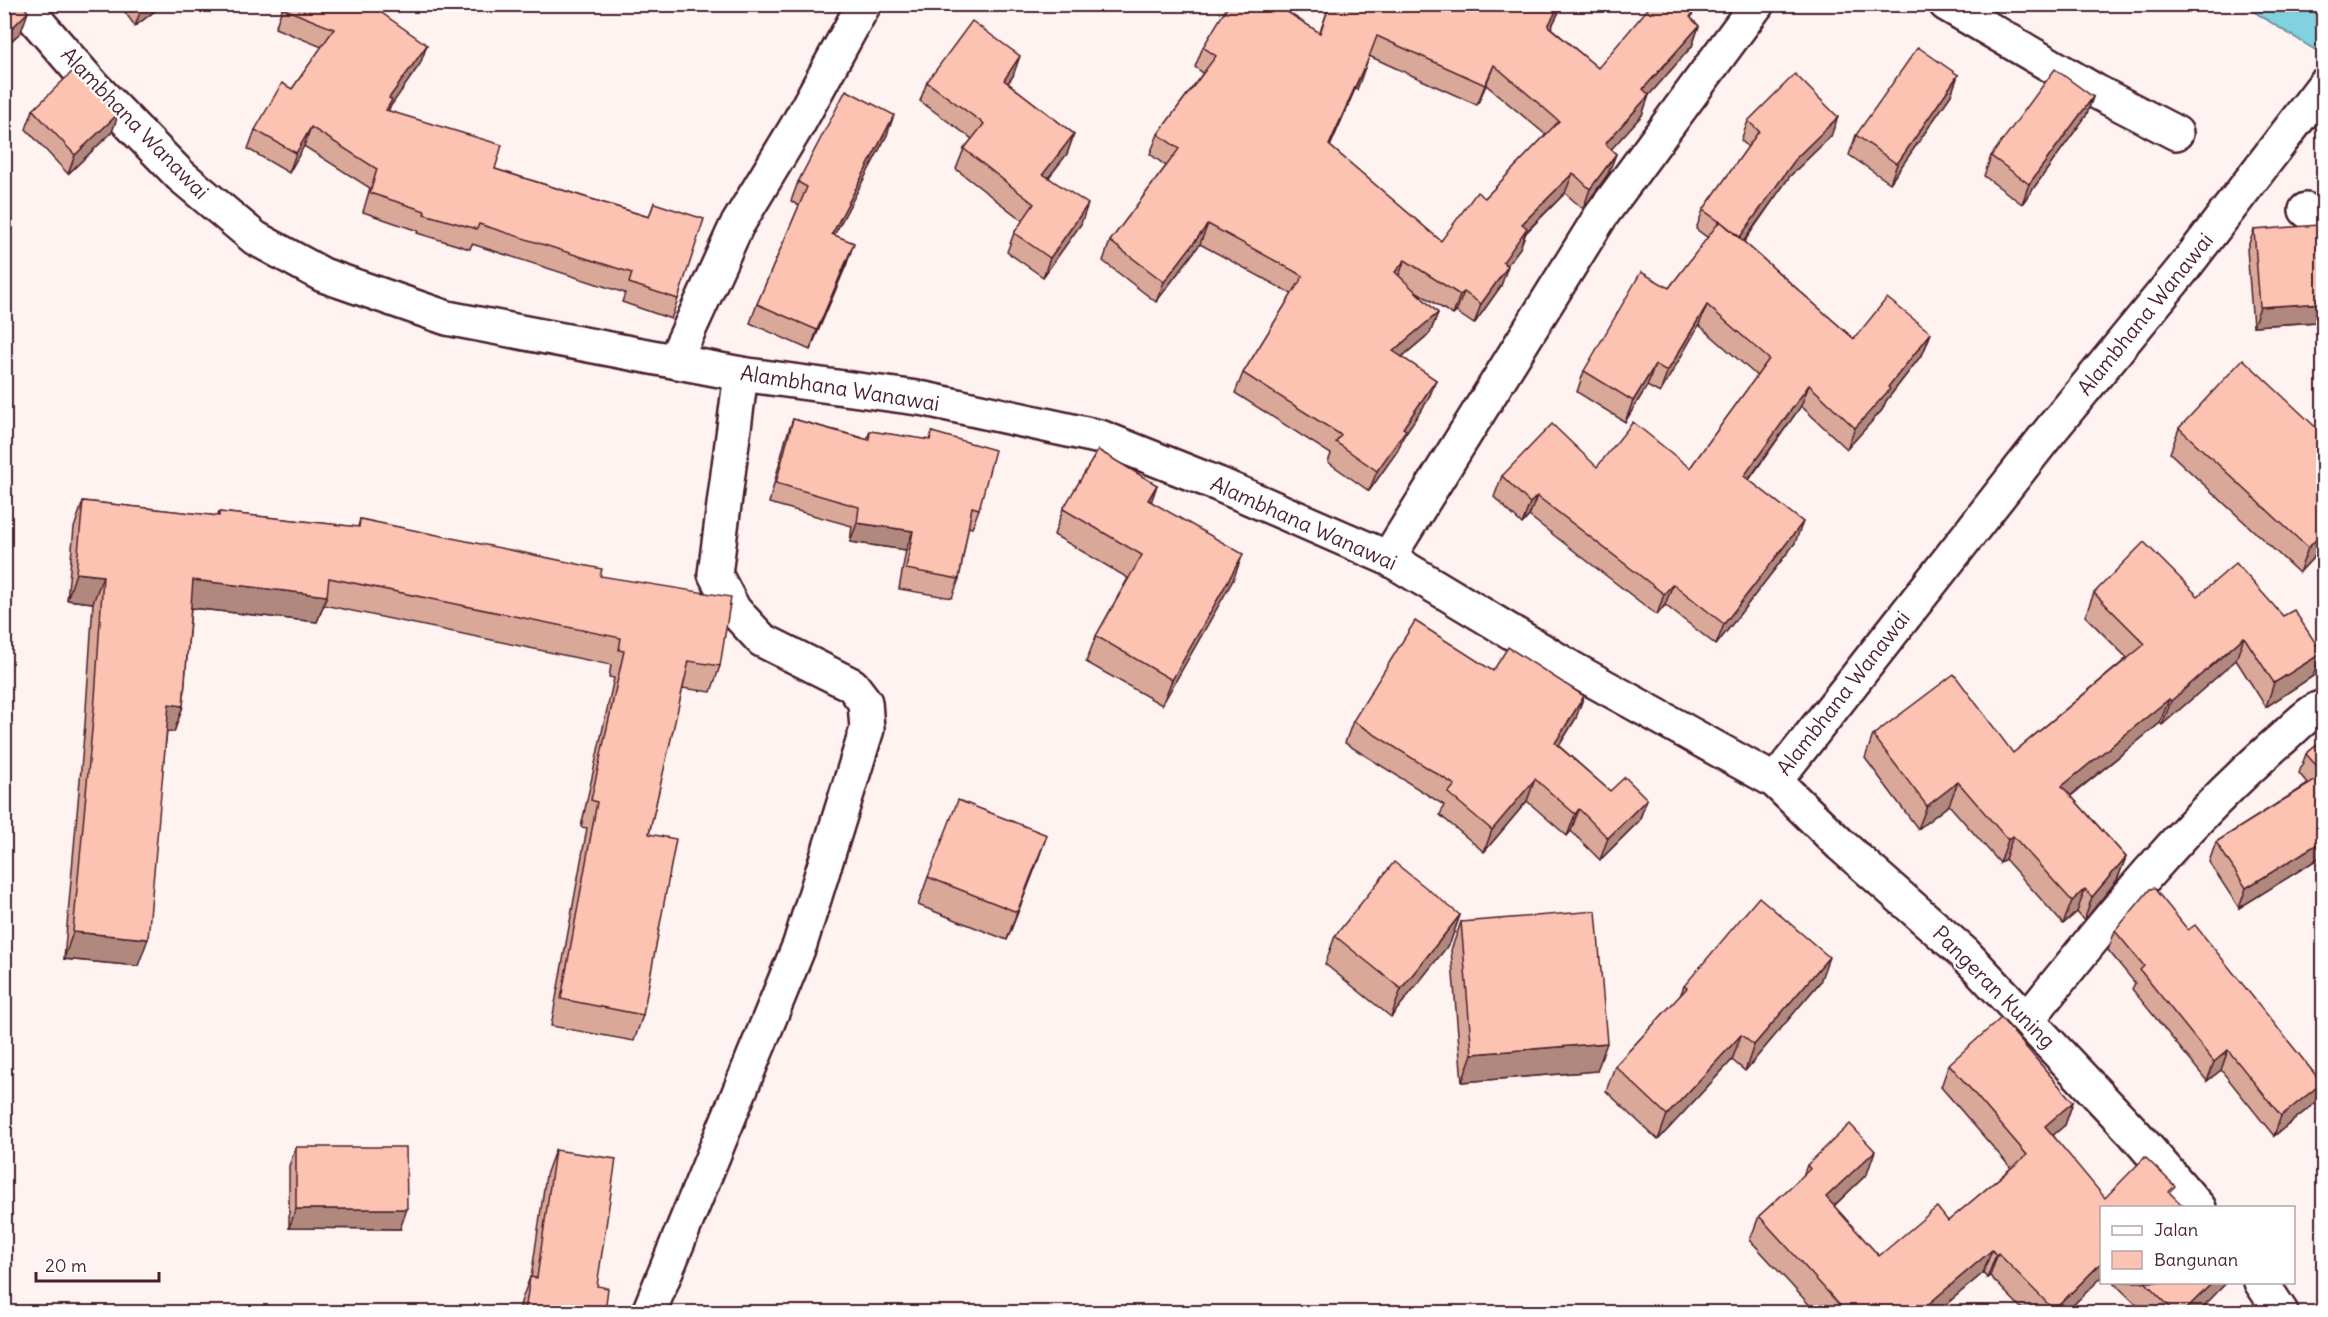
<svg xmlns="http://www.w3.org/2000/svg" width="2328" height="1317" font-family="Delius,sans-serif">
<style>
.water{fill:#82d1df;stroke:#6c8a97;stroke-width:1.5}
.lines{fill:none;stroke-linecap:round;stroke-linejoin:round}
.minor-casing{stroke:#4a1f2b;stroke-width:38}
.primary-casing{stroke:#4a1f2b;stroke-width:38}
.minor{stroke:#fff;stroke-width:33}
.primary{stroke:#fff;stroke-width:33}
.wall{fill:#d9a899;stroke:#4a1f2b;stroke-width:1.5;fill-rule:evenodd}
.shaded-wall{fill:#b0887d;stroke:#4a1f2b;stroke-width:1.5}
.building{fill:#fcc3b2;stroke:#4a1f2b;stroke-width:1.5;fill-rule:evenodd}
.labels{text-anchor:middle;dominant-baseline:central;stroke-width:5;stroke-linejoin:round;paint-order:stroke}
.street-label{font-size:21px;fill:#4a1f2b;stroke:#fff}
</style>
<rect width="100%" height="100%" fill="#fef3f0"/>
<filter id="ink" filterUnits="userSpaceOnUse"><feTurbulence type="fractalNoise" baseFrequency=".0167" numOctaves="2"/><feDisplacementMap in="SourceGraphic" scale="12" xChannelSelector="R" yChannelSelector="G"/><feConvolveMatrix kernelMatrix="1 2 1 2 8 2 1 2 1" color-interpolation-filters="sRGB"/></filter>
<g filter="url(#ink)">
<polygon class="water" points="2243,5 2323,5 2323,55"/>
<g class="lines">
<g class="minor-casing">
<g id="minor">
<polyline points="1946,4 2095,91 2176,133"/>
<polyline points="2306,210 2324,223"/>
<polyline points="675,360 736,227 797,126 864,4"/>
<polyline points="1388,558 1600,217 1757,4"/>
<polyline points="1775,781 1841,845 1965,954 2134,1133 2199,1208"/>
<path d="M2028 1019C2107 920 2187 820 2284 737 2293 729 2313 708 2324 707"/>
<polyline points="2261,1282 2281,1312"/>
<polyline points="649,1312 800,944 867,729 865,702 852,685 762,640 734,610 715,574 741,374"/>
</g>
</g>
<g class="primary-casing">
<polyline id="primary" points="22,4 94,87 180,175 255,238 323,275 447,318 741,374 925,399 1100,437 1218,484 1388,558 1571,668 1775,781 2050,431 2183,269 2324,85"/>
</g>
<use href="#minor" class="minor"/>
<use href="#primary" class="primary"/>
</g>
<g class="wall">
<polygon points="119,4 164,4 135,26"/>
<polygon points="284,4 427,45 420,64 390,107 388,111 495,169 649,217 654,203 678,299 671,319 622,302 625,293 472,244 470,249 417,233 418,231 363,212 370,188 304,146 289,173 248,149 255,130 292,89 322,47 275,28"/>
<path d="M1330 4H1563L1551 28 1598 68 1693 13 1691 18 1699 26 1692 46 1649 95 1642 115 1611 149 1616 154 1608 174 1583 209 1565 193 1526 233 1520 248 1507 265 1501 286 1474 324 1456 312 1453 315 1414 290 1438 313 1430 333 1402 357 1436 380 1428 400 1403 437 1398 450 1369 491 1328 462 1331 454 1235 393 1243 373 1292 294 1200 244 1156 302 1103 261 1110 241 1166 166 1150 154 1158 134 1203 73 1195 67 1203 47 1320 32ZM1369 56 1477 105 1486 85 1546 135 1485 198 1441 241 1330 146 1355 89 1357 90Z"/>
<polygon points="1958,75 1951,95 1890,183 1849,155 1856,135"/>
<polygon points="1013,76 1008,83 1074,134 1067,154 1049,177 1081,224 1043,277 1007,252 1014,233 1023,221 956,169 964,149 972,139 920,101 927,82"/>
<polygon points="2093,97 2086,116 2022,204 1984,176 1991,156"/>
<polygon points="33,110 112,132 68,174 26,129"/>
<polygon points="1748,121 1831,136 1790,176 1744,242 1854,339 1931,333 1923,353 1886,401 1882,410 1847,449 1801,406 1749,480 1795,543 1716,645 1665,605 1657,615 1529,516 1522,524 1494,497 1502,476 1597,467 1690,468 1757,376 1699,325 1660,393 1647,386 1625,422 1577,392 1584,371 1669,288 1708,238 1696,229 1703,210 1748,147 1741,140"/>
<polygon points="887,135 834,235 847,263 810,350 750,323 757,304 799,206 791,201 798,182"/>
<polygon points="2254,230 2317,322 2253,326 2247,249"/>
<polygon points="793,419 867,439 870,431 929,440 932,432 979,509 972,528 968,527 959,579 952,598 899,589 906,550 850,542 852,526 769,503 786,438"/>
<polygon points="2179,428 2324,435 2324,546 2299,573 2170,453"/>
<polygon points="1157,485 1151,501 1233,580 1162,705 1086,662 1096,636 1128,578 1054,535 1063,509"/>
<polygon points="83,501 218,516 219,512 358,527 360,519 600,576 720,666 711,692 682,688 649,834 643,1015 634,1041 551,1026 587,828 581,827 614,678 609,677 611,665 324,605 317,622 191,608 183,706 174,732 167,732 138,966 64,959 85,724 93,603 67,600 74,528"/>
<polygon points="2094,593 2198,596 2313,676 2266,707 2236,660 2162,725 2160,723 2071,796 2126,857 2117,880 2084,921 2077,912 2063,924 2005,859 2000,863 1949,805 1918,829 1865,758 1873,735 2013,753 2127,658 2085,616"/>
<polygon points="1576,718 1559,746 1610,791 1647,799 1639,821 1600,860 1571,831 1567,836 1527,801 1484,852 1440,815 1444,805 1345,743 1353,721"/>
<polygon points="2324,739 2324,855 2239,908 2209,862 2216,842 2308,784 2299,773 2306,754"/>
<polygon points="1037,863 1007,940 918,905 928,877"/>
<polygon points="1460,915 1450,943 1391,1017 1325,964 1335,936"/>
<polygon points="1461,922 1597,1071 1462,1082 1451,950"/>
<polygon points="2188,930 2322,1083 2315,1103 2274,1136 2221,1070 2207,1081 2132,989 2135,983 2108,950 2115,931"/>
<polygon points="1820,982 1745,1071 1732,1060 1658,1140 1606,1091 1615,1066 1680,996 1684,986"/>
<polygon points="1949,1064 2073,1102 2065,1125 2053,1135 2102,1208 2102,1277 2066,1312 2025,1312 1990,1276 1987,1278 1983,1273 1937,1312 1816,1312 1750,1240 1759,1216 1803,1176 1807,1165 1867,1174 1834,1206 1879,1256 1948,1221 2011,1168 1941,1087"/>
<polygon points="296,1147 400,1229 289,1228 289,1166"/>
<polygon points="555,1150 597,1286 605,1312 519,1312 521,1302 530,1277 531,1278 546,1175"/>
<polygon points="2113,1282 2227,1282 2198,1312 2144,1312"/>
</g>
<g class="shaded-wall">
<polygon points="145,4 164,4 135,26 142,7"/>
<polygon points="1560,4 1563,4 1541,47 1548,26"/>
<polygon points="28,12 21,32 4,48 4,36"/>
<polygon points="1699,26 1692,46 1636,110 1643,89"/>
<polygon points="427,45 420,64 390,107 385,119 379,130 389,98"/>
<polygon points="1020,56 1013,76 996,99 1004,80"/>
<polygon points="1494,65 1486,85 1477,105 1485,85"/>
<polygon points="1363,69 1355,89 1322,165 1329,145"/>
<polygon points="1958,75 1951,95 1890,183 1897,164"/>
<polygon points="1649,95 1642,115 1598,164 1605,144"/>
<polygon points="2093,97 2086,116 2022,204 2029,184"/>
<polygon points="119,113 112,132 68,174 75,155"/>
<polygon points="894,115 887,135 825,253 832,234"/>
<polygon points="1838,117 1831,136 1790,176 1733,256 1740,237 1797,157"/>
<polygon points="311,127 304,146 289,173 296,153"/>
<polygon points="1074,134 1067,154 1036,193 1043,174"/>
<polygon points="1616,154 1608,174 1583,209 1590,189"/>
<polygon points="1573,173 1565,193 1525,233 1520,248 1495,282 1503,262 1522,224"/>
<polygon points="1088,204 1081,224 1043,277 1050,258"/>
<polygon points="1208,224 1200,244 1156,302 1164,282"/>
<polygon points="854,243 847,263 810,350 817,330"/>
<polygon points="1405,260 1397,280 1395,272"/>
<polygon points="1508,266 1501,286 1474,324 1481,304"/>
<polygon points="1464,292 1456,312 1453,315 1460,295"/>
<polygon points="2324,303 2324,306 2317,322 2253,326 2260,307"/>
<polygon points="1707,305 1699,325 1660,393 1667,372"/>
<polygon points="1438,313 1430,333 1385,371 1393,351"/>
<polygon points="1931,333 1923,353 1886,401 1882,410 1847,449 1855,428"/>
<polygon points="1655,365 1647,386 1625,422 1633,401"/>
<polygon points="1436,380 1428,400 1403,437 1398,450 1369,491 1377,471 1403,428"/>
<polygon points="1809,385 1801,406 1736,497 1744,476"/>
<polygon points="1157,485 1148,511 1148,500"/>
<polygon points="1537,496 1529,516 1522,524 1530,503"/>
<polygon points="1803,522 1795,543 1716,645 1724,624"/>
<polygon points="857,523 913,531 906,550 850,542"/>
<polygon points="2324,531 2324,546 2299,573 2308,548"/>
<polygon points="1243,554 1233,580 1162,705 1172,680"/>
<polygon points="76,573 103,576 93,603 67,600"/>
<polygon points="193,580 327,596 317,622 183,607"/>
<polygon points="1673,584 1665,605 1657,615 1664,594"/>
<polygon points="2244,637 2236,660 2162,725 2171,701"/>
<polygon points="2322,653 2313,676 2266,707 2274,683"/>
<polygon points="1584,696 1576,718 1547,765 1555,743"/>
<polygon points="2169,699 2160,723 2054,809 2062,786"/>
<polygon points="169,704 183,706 174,732 159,731"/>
<polygon points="1535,779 1527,801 1484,852 1492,830"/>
<polygon points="1958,782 1949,805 1918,829 1927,806"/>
<polygon points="1647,799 1639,821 1600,860 1608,838"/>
<polygon points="1579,809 1571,831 1567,836 1575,814"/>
<polygon points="1047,835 1037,863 1007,940 1017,912"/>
<polygon points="2013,836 2005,859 2000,863 2008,840"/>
<polygon points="2324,840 2324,855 2239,908 2246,888"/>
<polygon points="2126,857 2117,880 2084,921 2092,897"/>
<polygon points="2085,889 2077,912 2063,924 2072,901"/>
<polygon points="1460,915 1450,943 1391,1017 1401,989"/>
<polygon points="73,932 148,939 138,966 64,959"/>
<polygon points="1829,957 1820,982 1745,1071 1754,1045"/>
<polygon points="1741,1035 1732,1060 1658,1140 1667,1115"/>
<polygon points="1607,1043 1597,1071 1462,1082 1472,1054"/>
<polygon points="2228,1050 2221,1070 2207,1081 2214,1062"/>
<polygon points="2322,1083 2315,1103 2274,1136 2281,1116"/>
<polygon points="2073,1102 2065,1125 2037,1149 2045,1126"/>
<polygon points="1875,1151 1867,1174 1818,1221 1826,1197"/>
<polygon points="296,1209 407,1209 400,1229 289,1228"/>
<polygon points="1992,1250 1983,1273 1937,1312 1923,1312 1925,1307"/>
<polygon points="1998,1253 1990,1276 1987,1278 1996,1255"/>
<polygon points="2102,1262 2102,1277 2066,1312 2053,1312 2054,1310"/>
<polygon points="2213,1282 2227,1282 2198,1312 2183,1312"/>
</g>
<g class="building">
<polygon points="4,4 22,4 28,12 4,36"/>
<polygon points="284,4 369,4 427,45 389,98 392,100 386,110 502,145 495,169 649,217 654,203 704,219 678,299 629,283 632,273 479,224 477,229 424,214 425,211 370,193 377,169 311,127 296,153 255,130 282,83 292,89 334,29 282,8"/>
<path d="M1229 4H1275L1320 33 1330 4H1560L1548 26 1598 68 1652 4H1678L1693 13 1690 17 1699 26 1643 89 1649 95 1605 144 1616 154 1590 189 1573 173 1522 224 1527 228 1503 262 1508 266 1481 304 1464 292 1460 295 1405 260 1395 272 1438 313 1393 351 1436 380 1403 428 1406 430 1377 471 1336 442 1341 435 1243 373 1303 276 1208 224 1164 282 1110 241 1179 149 1158 134 1216 56 1203 47ZM1377 36 1485 85 1494 65 1559 121 1485 198 1477 192 1441 241 1329 145 1363 69 1364 70Z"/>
<polygon points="972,21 1020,56 1004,80 1074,134 1043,174 1088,204 1050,258 1014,233 1034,204 964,149 984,124 927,82"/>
<polygon points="1918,47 1958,75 1897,164 1856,135"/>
<polygon points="76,68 119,113 75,155 33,110"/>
<polygon points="2055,69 2093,97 2029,184 1991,156"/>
<polygon points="1795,74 1838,117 1797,157 1740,237 1720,221 1720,222 1703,210 1759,131 1748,121"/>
<polygon points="846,90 894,115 832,234 854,243 817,330 757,304 807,187 798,182"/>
<polygon points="1720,221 1854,339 1887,298 1931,333 1888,387 1890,389 1855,428 1809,385 1744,476 1803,522 1724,624 1673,584 1664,594 1537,496 1530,503 1502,476 1552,424 1597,467 1633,422 1690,468 1769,359 1707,305 1667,372 1655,365 1633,401 1584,371 1641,272 1669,288"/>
<polygon points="2319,225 2324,287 2324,303 2260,307 2254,230"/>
<polygon points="2243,359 2324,435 2324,531 2308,548 2179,428"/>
<polygon points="793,419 869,440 870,431 930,440 932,432 995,450 979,509 972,507 959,579 906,569 913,531 857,523 859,507 776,483"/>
<polygon points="1098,450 1157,485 1148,500 1243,554 1172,680 1096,636 1142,555 1063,509"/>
<polygon points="83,501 219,516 219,512 359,527 360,519 602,569 600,576 731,597 720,666 689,661 649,834 676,839 643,1015 561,999 597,802 591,800 624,651 619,650 621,638 329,578 327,596 193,580 183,706 169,704 148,939 73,932 95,698 103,576 76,573"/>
<polygon points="2144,542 2198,596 2236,563 2283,616 2294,610 2322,653 2274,683 2244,637 2171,701 2169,699 2062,786 2126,857 2092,897 2085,889 2072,901 2013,836 2008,840 1958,782 1927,806 1873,735 1954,674 2013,753 2145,644 2094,593"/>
<polygon points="1415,621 1493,671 1508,647 1584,696 1555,743 1610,791 1625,777 1647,799 1608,838 1579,809 1575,814 1535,779 1492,830 1448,793 1455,785 1353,721"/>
<polygon points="2324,739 2324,774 2306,754"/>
<polygon points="2324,775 2324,840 2246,888 2216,842"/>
<polygon points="958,800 1047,835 1017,912 928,877"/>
<polygon points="1394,862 1460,915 1401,989 1335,936"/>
<polygon points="2154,888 2188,930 2195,925 2322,1083 2281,1116 2228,1050 2214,1062 2140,970 2144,966 2115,931 2150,889"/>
<polygon points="1759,897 1829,957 1754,1045 1741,1035 1667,1115 1615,1066 1687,988 1684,986"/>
<polygon points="1596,911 1607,1043 1472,1054 1461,922"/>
<polygon points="2001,1018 2073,1102 2045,1126 2105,1198 2145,1157 2175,1186 2169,1192 2185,1208 2102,1208 2102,1262 2054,1310 1998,1253 1996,1255 1992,1250 1925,1307 1930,1312 1846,1312 1759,1216 1810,1169 1807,1165 1850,1124 1875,1151 1826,1197 1879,1256 1937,1207 1948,1221 2027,1155 1949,1064"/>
<polygon points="296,1147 406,1147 407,1209 296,1209"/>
<polygon points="555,1150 616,1159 597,1286 608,1288 605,1312 525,1312 530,1277 537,1278"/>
<polygon points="2145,1282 2213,1282 2183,1312 2175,1312"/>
</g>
</g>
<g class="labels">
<g class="street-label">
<text transform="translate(135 123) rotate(46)">Alambhana Wanawai</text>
<text transform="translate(2145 314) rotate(-51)">Alambhana Wanawai</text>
<text transform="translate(840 388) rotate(9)">Alambhana Wanawai</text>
<text transform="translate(1304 523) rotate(24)">Alambhana Wanawai</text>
<text transform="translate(1843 693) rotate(-52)">Alambhana Wanawai</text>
<text transform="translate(1994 987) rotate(45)">Pangeran Kuning</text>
</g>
</g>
<rect width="2328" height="1317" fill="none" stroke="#fff" stroke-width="24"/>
<rect x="12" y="12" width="2304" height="1293" fill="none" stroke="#4a1f2b" stroke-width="2" filter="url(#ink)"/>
<rect x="2100" y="1206" width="195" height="78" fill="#ffffff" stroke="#b7a5aa" stroke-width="1.5"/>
<rect x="2112" y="1226" width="30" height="9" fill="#ffffff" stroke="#b7a5aa" stroke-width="1.5"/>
<text x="2154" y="1236" font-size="18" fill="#4a1f2b">Jalan</text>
<rect x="2112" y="1251" width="30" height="18" fill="#fcc3b2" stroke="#b7a5aa" stroke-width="1.5"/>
<text x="2154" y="1266" font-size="18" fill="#4a1f2b">Bangunan</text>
<path d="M36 1272v9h123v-9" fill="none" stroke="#4a1f2b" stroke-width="3"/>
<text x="45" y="1272" font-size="18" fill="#4a1f2b" stroke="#ffffff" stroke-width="4.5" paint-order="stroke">20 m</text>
</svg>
